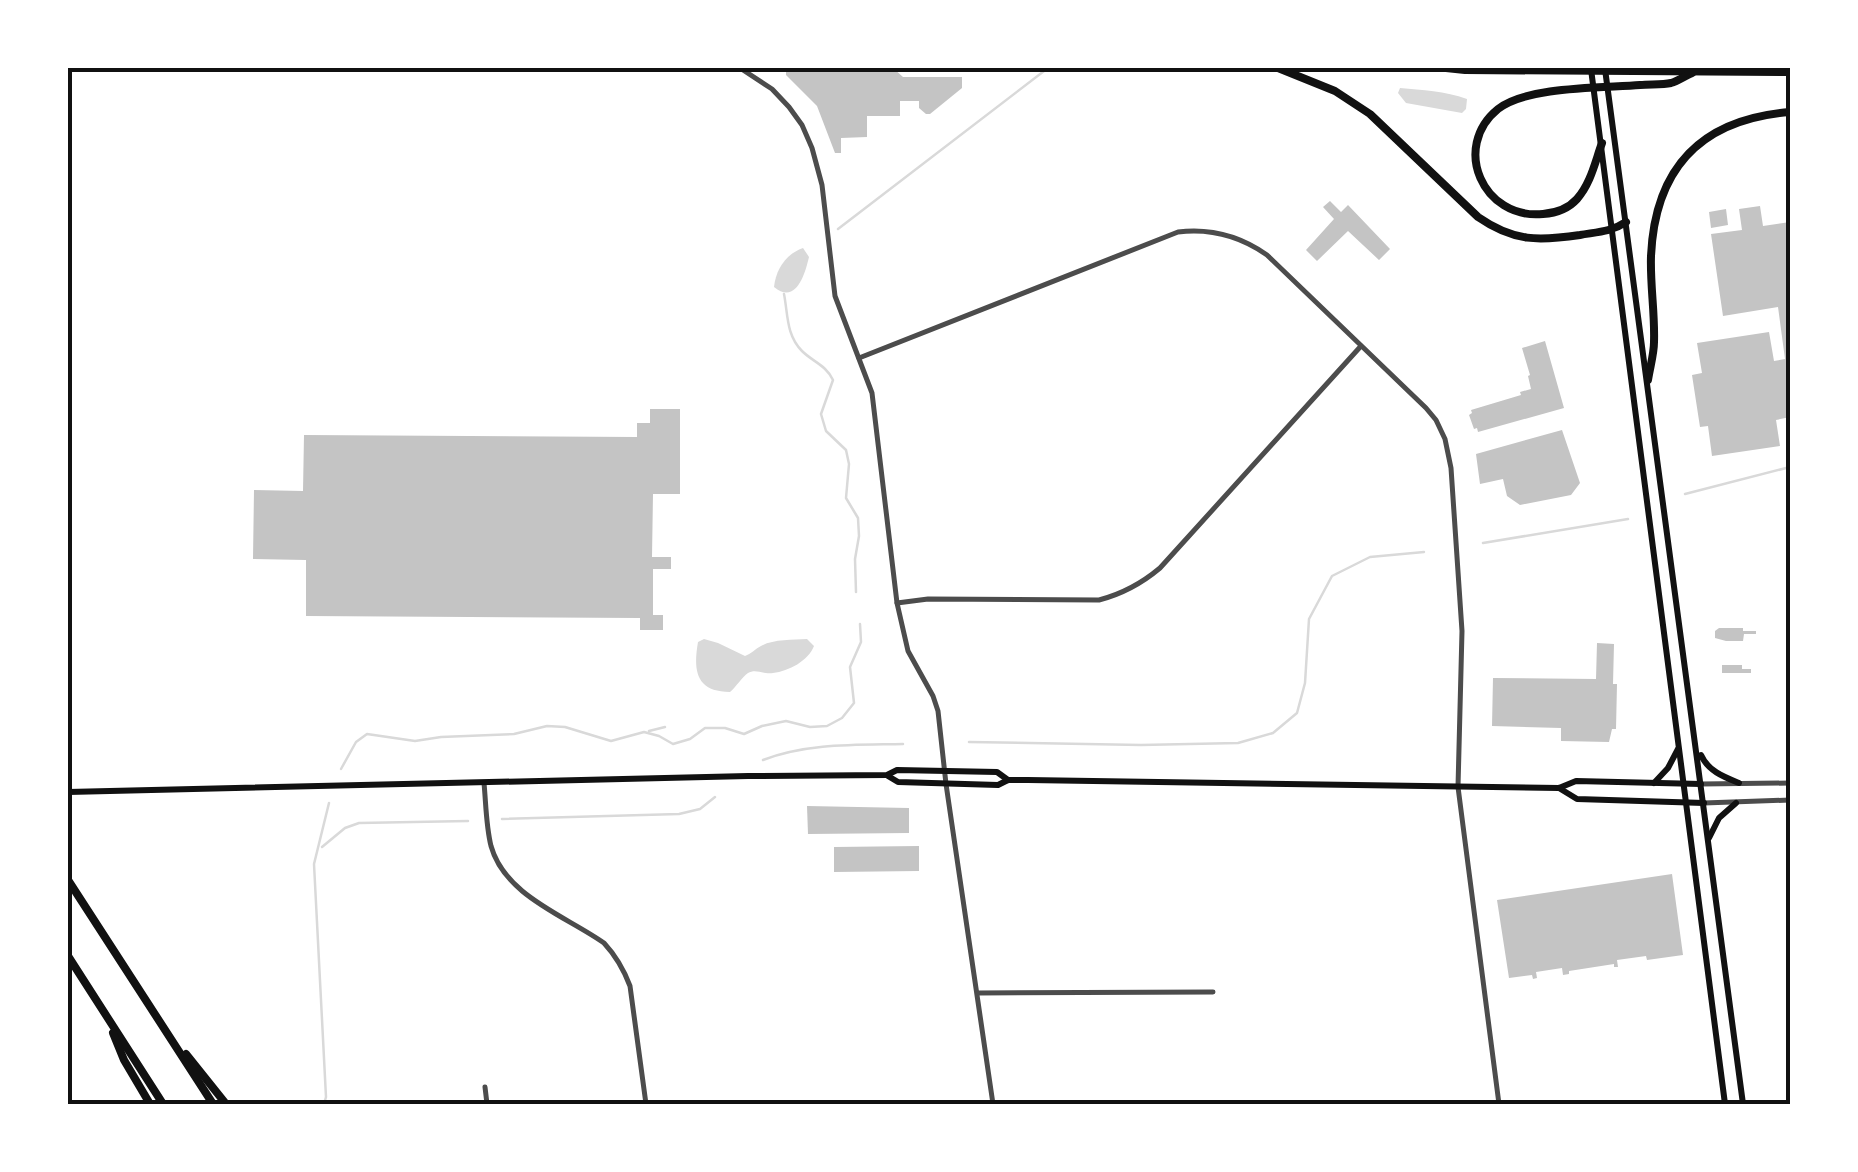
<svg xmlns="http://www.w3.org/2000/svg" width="1858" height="1172" font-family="'Nunito Sans',sans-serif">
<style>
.water{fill:#d9d9d9}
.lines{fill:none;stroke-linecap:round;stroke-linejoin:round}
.stream{stroke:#d9d9d9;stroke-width:2.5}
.building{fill:#c4c4c4}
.minor{stroke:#4c4c4c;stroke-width:5}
.tertiary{stroke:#4c4c4c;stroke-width:5}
.secondary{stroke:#111;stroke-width:6}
.motorway{stroke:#111;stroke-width:8}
.neatline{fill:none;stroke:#111;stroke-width:4}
</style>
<rect width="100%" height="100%" fill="#fff"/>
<g class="water">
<path d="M1400 88C1422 90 1445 91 1467 99L1466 109 1462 113 1406 103 1398 93Z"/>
<path d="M803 248 809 257C805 274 796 305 774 287 776 269 786 254 803 248Z"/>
<path d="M704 639 718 643 745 656C751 654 755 649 761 646 773 639 793 640 807 639L814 646C808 661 789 671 773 673 765 675 756 668 748 673 742 677 736 687 730 692 696 692 693 671 698 642Z"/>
</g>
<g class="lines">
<g class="stream">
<polyline points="838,229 1048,68"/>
<path d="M784 294C788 314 786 335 802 351 813 362 826 365 833 380L821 414 826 431 846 450 849 464 846 498 858 518 859 536 855 559 856 592"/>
<polyline points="1685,494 1790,467"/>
<polyline points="1483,543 1628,519"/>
<polyline points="649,731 665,727"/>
<polyline points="969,742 1141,745 1238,743 1273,733 1297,713 1305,683 1309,619 1332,576 1370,557 1424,552"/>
<path d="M763 760C808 743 856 745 903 744"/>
<polyline points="341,769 356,742 367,734 415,741 441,737 514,734 547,726 565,727 611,741 644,732 659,736 673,744 690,739 705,728 725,728 744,734 762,726 786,721 810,727 827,726 842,718 854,703 850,667 861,642 860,624"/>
<polyline points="502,819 679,814 700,809 715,797"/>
<polyline points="322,847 345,828 359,823 468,821"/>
<polyline points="324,1104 326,1097 314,864 329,803"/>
</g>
</g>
<g class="building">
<polygon points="786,68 893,68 903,77 962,77 962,88 930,114 926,114 919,108 919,101 900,101 900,116 867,116 867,137 841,138 841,153 835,153 817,106 786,75"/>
<polygon points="1330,201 1341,212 1348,205 1390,249 1379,260 1348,231 1317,261 1306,250 1334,219 1323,207"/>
<polygon points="1760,206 1763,226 1790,222 1790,417 1776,420 1780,446 1712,456 1708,426 1700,427 1692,375 1702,373 1697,343 1769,332 1774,361 1785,359 1778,307 1723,316 1711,234 1742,230 1739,209"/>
<polygon points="1726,209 1728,225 1711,228 1709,212"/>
<polygon points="1545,341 1564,408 1478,432 1477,428 1474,429 1469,415 1472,413 1471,410 1521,395 1520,392 1531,389 1528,376 1530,375 1522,348"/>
<polygon points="650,409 680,409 680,494 653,494 652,557 671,557 671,569 653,569 653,615 663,615 663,630 640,630 640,618 306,616 306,560 253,559 254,490 303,491 304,435 637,437 637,423 650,423"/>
<polygon points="1562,430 1580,483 1571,495 1520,505 1507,496 1503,479 1480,484 1476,454"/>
<polygon points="1719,628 1743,628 1743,631 1756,631 1756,634 1744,634 1743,641 1726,641 1715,638 1715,631"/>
<polygon points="1597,643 1614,644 1613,684 1617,684 1616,729 1612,729 1609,742 1561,741 1561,728 1492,726 1493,678 1596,679"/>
<polygon points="1722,665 1742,665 1742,669 1751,669 1751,673 1722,673"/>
<polygon points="807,806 909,808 909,833 808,834"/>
<polygon points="919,846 919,871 834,872 834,847"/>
<polygon points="1672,874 1683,955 1647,960 1646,956 1617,960 1618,967 1614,967 1614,964 1569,971 1569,974 1563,975 1562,968 1536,972 1537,978 1533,979 1532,975 1509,978 1497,900"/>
</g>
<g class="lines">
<g class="minor">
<polyline points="740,68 772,89 789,107 802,125 812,148 822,185 835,296 872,393 897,603 908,651 933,696 938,711 946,784 993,1104"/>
<path d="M859 358 1178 232C1211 228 1240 236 1267 255L1426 408 1436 420 1445 439 1451 468 1462 631 1458 787 1499 1104"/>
<path d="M897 603 928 599 1099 600C1122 594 1141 584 1160 568L1361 346"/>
<path d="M484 783C486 804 486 826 491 846 505 896 566 916 604 943 616 956 624 970 630 986L646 1104"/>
<polyline points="978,993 1213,992"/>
<polyline points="485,1087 487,1104"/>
</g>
<g class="tertiary">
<polyline points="1701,784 1790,783"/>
<polyline points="1704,803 1790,800"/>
</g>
<g class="secondary">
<polyline points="1591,69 1725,1104"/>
<polyline points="1605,69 1743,1104"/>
<path d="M1701 755C1708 771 1724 777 1739 783"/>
<polyline points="888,776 898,782 998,785 1008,780 1028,780 1559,788 1576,781 1701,784"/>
<polyline points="1654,783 1668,768 1678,749"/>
<polyline points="1559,788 1577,799 1704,803"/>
<polyline points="68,792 748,776 887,775 897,770 997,772 1008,780"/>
<polyline points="1709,838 1719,818 1736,803"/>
</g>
<g class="motorway">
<path d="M1278 68 1335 91 1370 114 1478 217C1514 242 1539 241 1580 235 1597 232 1611 232 1626 222"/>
<polyline points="1446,68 1465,70 1790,72"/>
<path d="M1602 143C1595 162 1591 183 1577 199 1568 209 1556 213 1543 214 1483 220 1451 147 1498 109 1527 86 1603 88 1640 85 1650 84 1662 85 1671 83 1678 81 1685 76 1692 73"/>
<path d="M1648 380C1650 367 1654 354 1654 342 1655 313 1650 285 1651 256 1655 167 1702 119 1790 112"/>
<polyline points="68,880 213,1104"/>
<polyline points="68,956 163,1104"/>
<polyline points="113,1033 124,1060 150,1104"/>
<polyline points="186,1054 226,1104"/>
</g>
</g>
<rect width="1858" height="1172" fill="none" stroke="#ffffff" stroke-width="140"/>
<rect x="70" y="70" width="1718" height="1032" class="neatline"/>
</svg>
